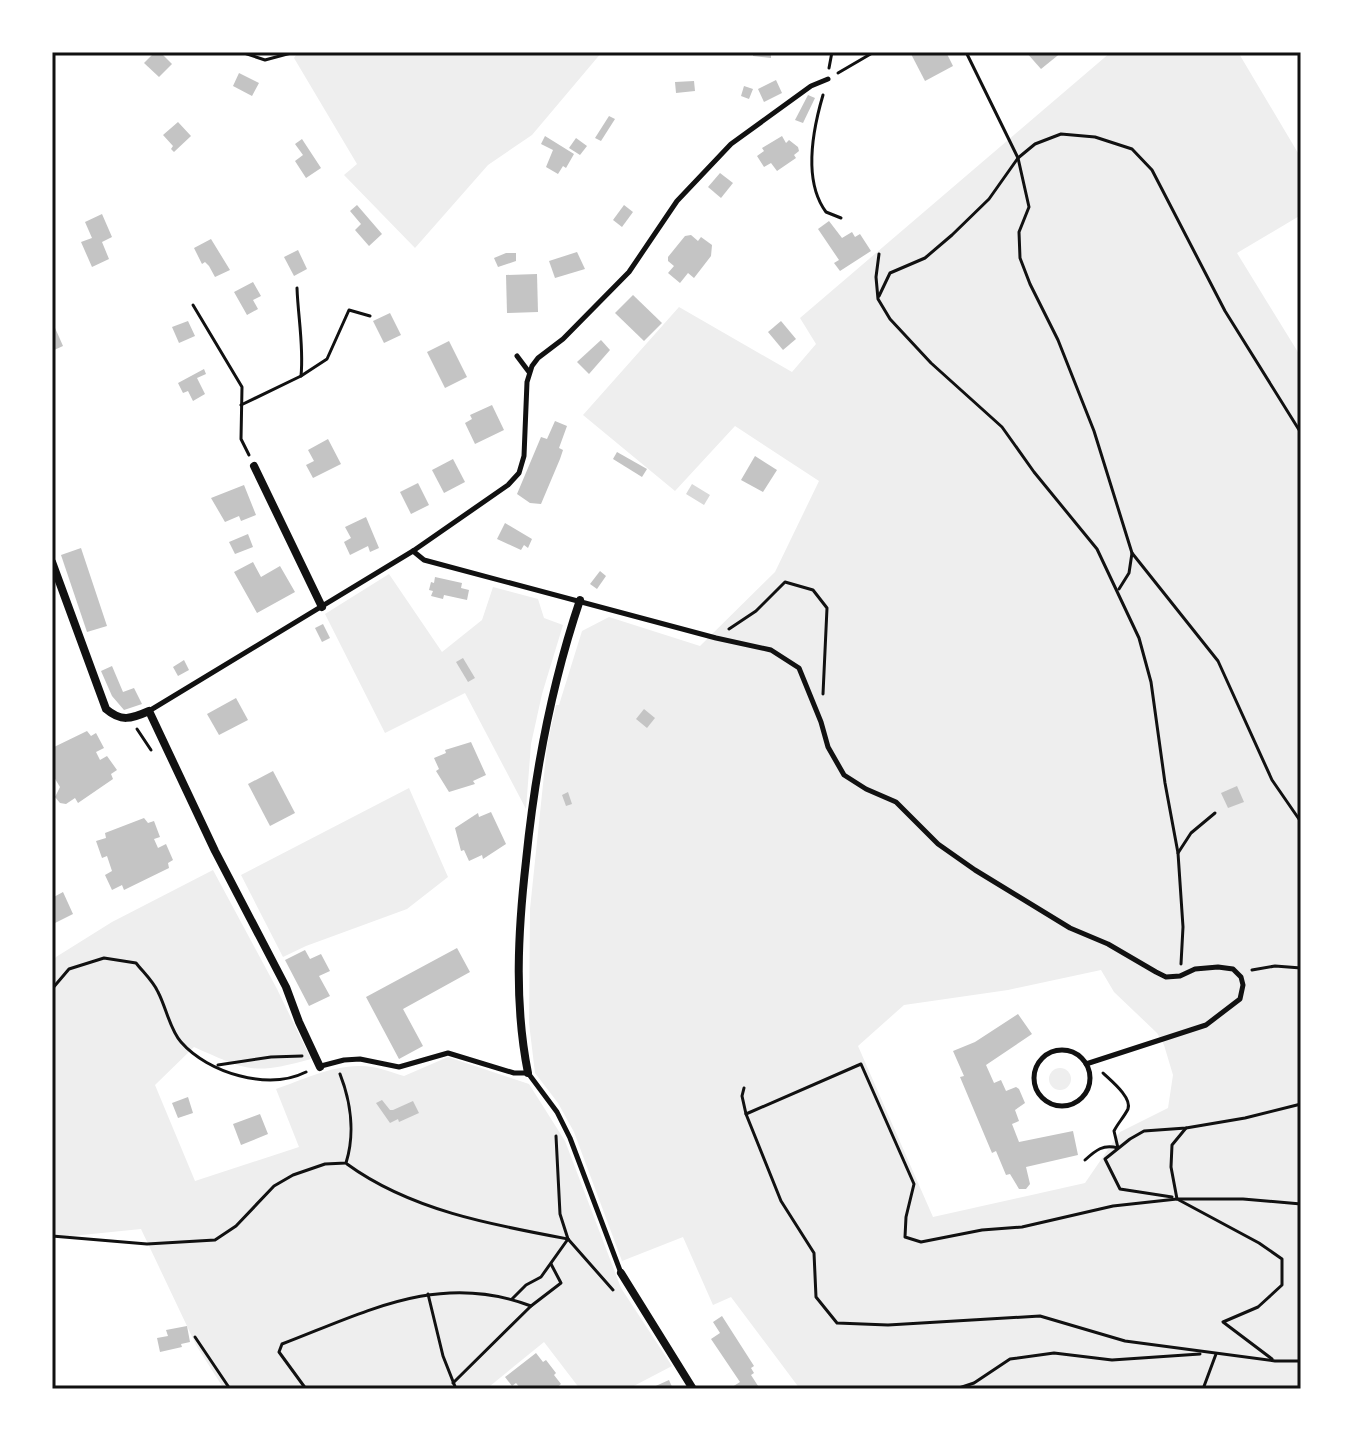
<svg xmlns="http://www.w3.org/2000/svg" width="1353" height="1441" font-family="Figtree,sans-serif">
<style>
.green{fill:#eee;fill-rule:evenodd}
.water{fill:#d9d9d9}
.building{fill:#c4c4c4}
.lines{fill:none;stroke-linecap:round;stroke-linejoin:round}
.path{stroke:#111;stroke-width:3}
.service{stroke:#111;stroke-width:5}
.minor{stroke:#111;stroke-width:8}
.neatline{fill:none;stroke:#111;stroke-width:3}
</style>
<rect width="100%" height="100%" fill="#fff"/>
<g class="green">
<polygon points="298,52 602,52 532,135 488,165 415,248 344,175 357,164 294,58"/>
<path d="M1111 52H1238L1301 158V215L1237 253 1301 357V1389H800L731 1297 713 1305 683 1237 622 1261 574 1132 558 1103 535 1073 529 1023 530 909 547 746 556 705H559L582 631 609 617 700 646 775 572 819 481 735 426 675 491 583 415 679 307 792 372 816 344 800 318ZM1101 970 1114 992 1157 1033 1164 1045 1173 1075 1168 1108 1120 1132 1085 1183 933 1217 858 1046 904 1005 1008 990Z"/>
<polygon points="389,574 442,652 482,620 493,587 538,599 544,618 563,625 542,694 531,744 526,809 465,693 385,733 325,614"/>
<polygon points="409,788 448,877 407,909 306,946 283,957 241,875"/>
<path d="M213 870 277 989 311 1059C253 1075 248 1071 194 1047L155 1085 195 1181 299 1147 276 1089C302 1080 333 1065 361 1066 376 1066 390 1072 404 1076L448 1057 529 1084 565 1141 621 1288 672 1366 628 1389H580L544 1342 490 1386 492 1389H224L196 1345 141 1229 52 1238V963L56 957 112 922Z"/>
<circle cx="1060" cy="1079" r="11"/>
</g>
<polygon class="water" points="692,484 710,495 704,505 686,494"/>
<g class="building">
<polygon points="155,52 160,52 172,64 159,77 144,63"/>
<polygon points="753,52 771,52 771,58 753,56"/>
<polygon points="910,52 946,52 953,66 925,81"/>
<polygon points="1026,52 1062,52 1041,69"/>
<polygon points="239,73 259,83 252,96 233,86"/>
<polygon points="776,80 782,93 764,102 758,89"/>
<polygon points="694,81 695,91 676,93 675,82"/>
<polygon points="744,86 753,89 749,99 741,96"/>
<polygon points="808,95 815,98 803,123 795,120"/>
<polygon points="609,116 615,119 601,141 595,138"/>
<polygon points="178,122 191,136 174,152 171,149 173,146 163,135"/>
<polygon points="545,136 574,154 566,168 563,166 558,174 546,167 553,150 541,144"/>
<polygon points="782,136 786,143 789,140 798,147 799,151 794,155 796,158 777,171 771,163 764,167 757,156 764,151 762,148"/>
<polygon points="576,138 587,146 580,155 569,148"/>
<polygon points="302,139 321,168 306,178 295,161 303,155 295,144"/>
<polygon points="720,173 733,183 721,198 708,187"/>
<polygon points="357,205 382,234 369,246 355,230 361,224 350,211"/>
<polygon points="624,205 633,212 622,227 613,220"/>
<polygon points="102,214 112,237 102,242 109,259 92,267 81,242 92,238 85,222"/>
<polygon points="829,221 842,238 852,232 855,237 860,234 871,251 840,271 834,263 839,260 818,229"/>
<polygon points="691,235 698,241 701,237 712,245 711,256 694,278 688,273 680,283 668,273 674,266 668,261 668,257 685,236"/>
<polygon points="211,239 230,270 215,277 209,266 205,262 202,264 194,248"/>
<polygon points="298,250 307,269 294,276 284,257"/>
<polygon points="577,252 585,269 555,278 549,261"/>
<polygon points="506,253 516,253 516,261 498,267 494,258"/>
<polygon points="537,274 538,312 507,313 506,275"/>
<polygon points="253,282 261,296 253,300 258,309 247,315 234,292"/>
<polygon points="633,295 662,323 644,341 615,313"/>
<polygon points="390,313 401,335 384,343 373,321"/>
<polygon points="52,321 63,346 52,351"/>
<polygon points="188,321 195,336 179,343 172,327"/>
<polygon points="781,321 796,339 783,350 768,332"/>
<polygon points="601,340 610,350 589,374 577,362"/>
<polygon points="449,341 467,377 445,388 427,352"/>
<polygon points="204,369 206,374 197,378 205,394 193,401 188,391 183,393 178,383"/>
<polygon points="492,405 504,430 475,444 465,423 472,419 470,415"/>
<polygon points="555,421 567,426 559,448 563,450 560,459 541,504 530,503 517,494 541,437 547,439"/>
<polygon points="328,439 341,464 313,478 306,465 314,461 308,450"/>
<polygon points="617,452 647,469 642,477 613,459"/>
<polygon points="755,456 777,470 763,492 741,480"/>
<polygon points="453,459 465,482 444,493 432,470"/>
<polygon points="418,483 429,505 411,514 400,492"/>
<polygon points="244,485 256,515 241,521 239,516 225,522 211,498"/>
<polygon points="366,517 379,548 370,552 368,546 350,555 344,542 351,538 345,527"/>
<polygon points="505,523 532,539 528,548 524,545 521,550 497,539"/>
<polygon points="248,534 253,547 235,554 229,542"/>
<polygon points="81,548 107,626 87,632 61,555"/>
<polygon points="253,562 261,577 280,566 295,592 257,613 234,572"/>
<polygon points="600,571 606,576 597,589 590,584"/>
<polygon points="435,577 462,583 461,588 469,590 467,600 444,595 443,599 431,596 433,591 429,590 431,582 434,583"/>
<polygon points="323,624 330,638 322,642 315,628"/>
<polygon points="463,658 475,678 468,682 456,662"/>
<polygon points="184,660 189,670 178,676 173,667"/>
<polygon points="112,666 123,692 134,688 142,704 124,710 112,696 101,671"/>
<polygon points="236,698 248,720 219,735 207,714"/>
<polygon points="644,709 655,718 647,728 636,719"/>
<polygon points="87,731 91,736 96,733 104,748 96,752 100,760 107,756 117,770 111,774 113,779 78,803 75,798 66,804 60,803 55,797 60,787 52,774 52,748"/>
<polygon points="471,742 486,775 473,781 475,784 449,792 436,771 439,769 434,758 446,753 445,750"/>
<polygon points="273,771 295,813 270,826 248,784"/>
<polygon points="1237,786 1244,802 1228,808 1221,793"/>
<polygon points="568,792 572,804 566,806 562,795"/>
<polygon points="491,812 506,844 483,859 482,855 469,861 464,850 461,851 455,828 478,813 479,817"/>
<polygon points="144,818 148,823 154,821 160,837 154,839 158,848 166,844 173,860 168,863 169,868 124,890 122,885 112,890 105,875 112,871 107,856 102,858 96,841 106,838 105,833"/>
<polygon points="63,892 73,914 53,924 52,898"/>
<polygon points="457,948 470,972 403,1009 423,1046 399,1059 366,997"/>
<polygon points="305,950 310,959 321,954 330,971 319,976 330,996 309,1006 285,960"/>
<polygon points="1018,1014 1032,1034 986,1065 994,1083 1001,1080 1006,1091 1016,1087 1019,1089 1025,1103 1015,1110 1019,1121 1012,1124 1019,1142 1073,1131 1078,1155 1026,1167 1030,1184 1026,1189 1019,1189 1010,1174 1006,1175 996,1151 992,1153 960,1077 964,1076 953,1051 975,1042"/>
<polygon points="188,1097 193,1113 178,1118 172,1103"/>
<polygon points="382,1100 390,1110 393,1110 413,1101 419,1113 399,1122 398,1119 390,1123 376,1103"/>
<polygon points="260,1114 268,1134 241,1145 233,1124"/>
<polygon points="722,1316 754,1366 751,1368 754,1373 751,1375 760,1389 729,1389 740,1382 711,1339 720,1333 713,1322"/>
<polygon points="187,1326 190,1342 181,1344 182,1347 160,1352 157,1338 168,1336 166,1330"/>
<polygon points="536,1353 543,1362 546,1360 556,1373 554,1375 561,1384 555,1389 521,1389 516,1383 512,1386 505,1377"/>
<polygon points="669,1380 673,1389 649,1389"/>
</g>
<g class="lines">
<g class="path">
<polyline points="241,52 265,60 291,53"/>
<polyline points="966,52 1018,158 1029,207 1019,232 1020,258 1030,284 1058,340 1094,431 1132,553 1129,573 1119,589"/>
<polyline points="829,68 832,52"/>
<polyline points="838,73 874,52"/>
<path d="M823 95C813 129 803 181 826 212L841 218"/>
<polyline points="879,254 876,277 878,299 890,319 931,363 1002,427 1034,472 1097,549 1139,638 1151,682 1165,783 1178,853 1183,927 1181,964"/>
<path d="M297 288C298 317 304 347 301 376"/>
<polyline points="879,296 890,273 925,258 952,235 989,199 1018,158 1035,144 1061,134 1095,137 1132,149 1152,170 1225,311 1301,433"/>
<polyline points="193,305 242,387 241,439 249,455"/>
<polyline points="241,405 301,376 327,359 349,310 370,316"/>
<polyline points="1132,553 1218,661 1272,780 1301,822"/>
<polyline points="729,629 756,611 785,582 813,590 827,608 823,694"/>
<polyline points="137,729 151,750"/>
<polyline points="1178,853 1191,833 1215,813"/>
<polyline points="1252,970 1275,966 1301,968"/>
<path d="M52 989 69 969 104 958 136 963C143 972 153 981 158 992 166 1007 170 1030 181 1042 208 1073 268 1091 306 1072"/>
<polyline points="218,1065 271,1057 302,1056"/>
<polyline points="744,1088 742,1096 746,1114 781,1201 814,1253 816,1297 837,1323 888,1325 1040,1316 1125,1341 1275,1361 1301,1361"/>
<polyline points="746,1114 861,1064 914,1184 906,1217 905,1237 921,1242 982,1230 1022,1227 1113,1206 1177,1199 1243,1199 1301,1204"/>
<polyline points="556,1136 560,1214 568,1239 613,1290"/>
<path d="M1085 1160C1096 1150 1103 1144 1118 1148L1114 1131C1118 1123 1124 1117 1128 1109 1132 1097 1110 1080 1103 1073"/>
<path d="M347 1164C410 1210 492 1225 568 1239"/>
<polyline points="1172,1197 1120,1189 1105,1159 1130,1139 1144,1131 1186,1128 1245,1118 1301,1104"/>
<polyline points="1177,1199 1171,1167 1172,1145 1186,1128"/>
<polyline points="1179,1200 1259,1243 1282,1259 1282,1285 1258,1307 1223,1322 1272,1359"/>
<path d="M52 1236 147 1244 215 1240 236 1226 274 1186 293 1175 325 1164 346 1163C355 1134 351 1102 340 1074"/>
<polyline points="428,1294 443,1356 456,1389"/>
<polyline points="512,1299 526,1285 541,1277 568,1239"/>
<polyline points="195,1337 230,1389"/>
<polyline points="453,1383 531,1306 561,1283 551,1264"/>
<path d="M306 1389 279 1352 282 1344C366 1312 440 1271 531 1306"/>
<polyline points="956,1389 974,1383 1010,1359 1054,1353 1112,1360 1200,1354"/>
<polyline points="1203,1389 1216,1354"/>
</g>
<g class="service">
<polyline points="517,356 529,372"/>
<polyline points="413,551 424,560 716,638 771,650 799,668 821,722 828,747 844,775 866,789 896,802 938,844 975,870 1070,928 1108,944 1156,972 1166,977 1180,976 1195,969 1218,967 1233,969 1241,977 1243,985 1240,999 1206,1025 1086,1064"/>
<polyline points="149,711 413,551 508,485 519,473 524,456 527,382 532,366 538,358 563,339 629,272 677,201 731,144 811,86 828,79"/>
<circle cx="1062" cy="1078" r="28"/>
<polyline points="321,1066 344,1060 360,1059 399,1067 448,1053 514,1073 528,1073 557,1112 570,1138 621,1273"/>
</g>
<g class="minor">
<polyline points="254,466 322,607"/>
<path d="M52 562 106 709C121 722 131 719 149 711L215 851 286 987 299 1022 320 1067"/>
<path d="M528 1073C514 1003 518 931 526 861 535 771 551 686 580 600"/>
<polyline points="621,1273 693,1389"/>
</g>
</g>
<rect width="1353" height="1441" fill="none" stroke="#ffffff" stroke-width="108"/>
<rect x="54" y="54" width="1245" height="1333" class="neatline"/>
</svg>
